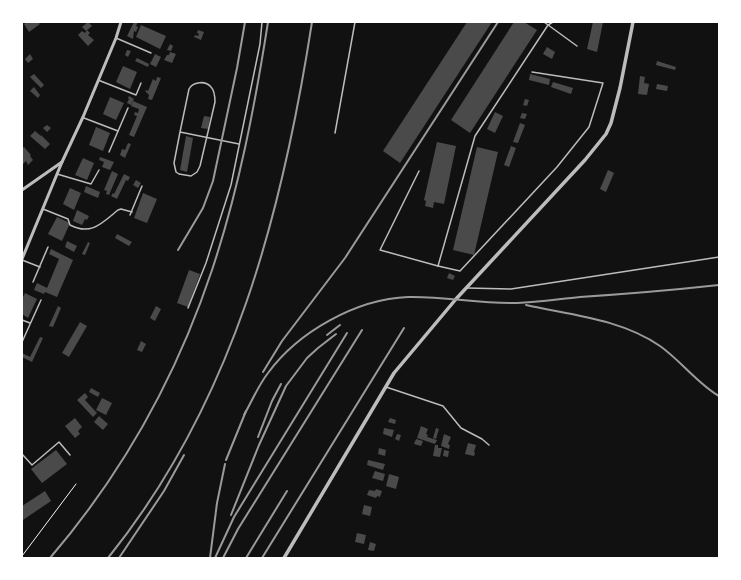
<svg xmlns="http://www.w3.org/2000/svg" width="741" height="580" font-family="'Roboto Condensed',sans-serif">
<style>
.building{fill:#4a4a4a}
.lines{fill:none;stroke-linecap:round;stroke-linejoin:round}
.path{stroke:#f5f5f5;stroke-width:1}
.service{stroke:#bcbcbc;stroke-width:1.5}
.minor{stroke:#bcbcbc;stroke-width:3}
.tertiary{stroke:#bcbcbc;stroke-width:3.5}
.rail{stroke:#9a9a9a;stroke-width:2}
</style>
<rect width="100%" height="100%" fill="#111"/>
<g class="building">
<polygon points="27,22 38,22 40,24 29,32 24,24"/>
<polygon points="88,22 92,26 86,31 82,27"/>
<polygon points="134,22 138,22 136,26 138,27 136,32 134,31 133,39 127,36"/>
<polygon points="467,22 492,22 400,163 383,151"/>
<polygon points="514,22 524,22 537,30 470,133 451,120"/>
<polygon points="593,22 603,22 597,52 587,49"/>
<polygon points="141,25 166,36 160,49 136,37"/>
<polygon points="87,30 90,33 88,35 94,40 88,46 78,35 82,31 85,33"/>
<polygon points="198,30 204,32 201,40 194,37 195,35 198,36 199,34 197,33"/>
<polygon points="170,44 173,46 171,51 167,50"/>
<polygon points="547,47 555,52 552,59 543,54"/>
<polygon points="127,50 131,51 128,57 125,55"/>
<polygon points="170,52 176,54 172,63 164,60 167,55 169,55"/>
<polygon points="30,54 33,59 28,63 25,59"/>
<polygon points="155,54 161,57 156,67 150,64"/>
<polygon points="137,58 149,64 148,67 135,61"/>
<polygon points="657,61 676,67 675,70 656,65"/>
<polygon points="123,66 137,72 130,89 116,82"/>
<polygon points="34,74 44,85 41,88 30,77"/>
<polygon points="530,74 550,79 549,85 529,80"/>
<polygon points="640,76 645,77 644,83 649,84 647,95 638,94"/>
<polygon points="157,77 161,78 152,100 148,99 149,95 145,91 146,90 148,91 153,79 156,81"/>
<polygon points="553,82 573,88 571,94 551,87"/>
<polygon points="657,84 668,86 667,91 656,89"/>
<polygon points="34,87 40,95 38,98 30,91"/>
<polygon points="129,96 134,99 131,105 127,103 129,99 128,98"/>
<polygon points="110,97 124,103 116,120 103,114"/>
<polygon points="525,99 529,100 527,106 523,105"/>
<polygon points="133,101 147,107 134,137 129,135 137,116 134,115 135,112 138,113 139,109 131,106"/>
<polygon points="495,112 503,116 495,133 487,129"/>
<polygon points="522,113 527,114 525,119 520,118"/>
<polygon points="204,116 210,117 208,129 201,128"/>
<polygon points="520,123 525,125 518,143 513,142"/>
<polygon points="47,125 51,128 47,132 43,128"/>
<polygon points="96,127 110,133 103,151 89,145"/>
<polygon points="35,131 41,136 41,135 50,144 45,149 30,136"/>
<polygon points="186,136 193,138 187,172 180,170"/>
<polygon points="437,142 456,146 444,204 434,202 433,208 425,206 426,201 424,200"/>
<polygon points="128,143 131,144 125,158 120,155 122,149 125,150"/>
<polygon points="511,146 516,148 509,167 504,165"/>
<polygon points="24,147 31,155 30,156 33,160 28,165 26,161 22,165 22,148"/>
<polygon points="477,147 498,152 474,255 453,250"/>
<polygon points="100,157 114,162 110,170 102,167 104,162 99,160"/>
<polygon points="83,158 94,163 87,180 75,175"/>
<polygon points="608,170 614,173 606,192 600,189"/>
<polygon points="112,171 118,174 109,195 106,194 107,191 104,190"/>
<polygon points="124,174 130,177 128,181 126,180 117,199 111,196 113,193 114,194"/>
<polygon points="136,180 141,183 138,188 133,185"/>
<polygon points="86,186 100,192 98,198 84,192"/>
<polygon points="70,188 81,193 74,210 63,204"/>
<polygon points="143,193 157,199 147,223 134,218"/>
<polygon points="77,210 89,216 87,220 85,219 82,225 73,221"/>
<polygon points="57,217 70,223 62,241 48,234"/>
<polygon points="117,234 132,242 129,246 115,238"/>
<polygon points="67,241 77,246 74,252 65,247"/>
<polygon points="88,242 90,243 85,255 82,254"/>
<polygon points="51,249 73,260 57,297 45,292 44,294 34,290 37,283 47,288 59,259 49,254"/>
<polygon points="189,270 200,274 188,307 177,303"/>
<polygon points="449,273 455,276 453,280 447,278"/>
<polygon points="25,293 37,299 28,318 22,314 22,299"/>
<polygon points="58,306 61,308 53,327 49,326"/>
<polygon points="156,306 161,309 155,321 150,318"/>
<polygon points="80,322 87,326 69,357 62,353"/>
<polygon points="40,337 43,338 32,362 22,357 22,353 30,357"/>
<polygon points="141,341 146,344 142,352 137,350"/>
<polygon points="91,388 100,393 98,397 89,392"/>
<polygon points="85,393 88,397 85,400 97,413 93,417 77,400"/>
<polygon points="102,398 112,403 106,415 96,410"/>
<polygon points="99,416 108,424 103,430 94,422"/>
<polygon points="75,418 82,427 78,431 80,434 75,438 65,426"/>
<polygon points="390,418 396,420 395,424 388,422"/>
<polygon points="421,426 428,429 426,434 428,435 427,437 437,440 435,444 417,438"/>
<polygon points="384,428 394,430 392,437 383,434"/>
<polygon points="436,428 439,429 436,439 433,438"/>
<polygon points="397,434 401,435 399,441 395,439"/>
<polygon points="444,434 451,437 448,444 450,445 449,449 441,446"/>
<polygon points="416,439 423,441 421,446 414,444"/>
<polygon points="468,443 476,445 474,452 475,453 474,456 465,454"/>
<polygon points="435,445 438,445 438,448 442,448 440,457 433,456"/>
<polygon points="379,448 386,450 385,456 378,454"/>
<polygon points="56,450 67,464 42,483 31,469"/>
<polygon points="444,450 449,451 448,457 443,456"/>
<polygon points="368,460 385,464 383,470 367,465"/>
<polygon points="375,471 385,474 383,481 372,478"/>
<polygon points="389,474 399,477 396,489 386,486"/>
<polygon points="376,489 382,491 380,497 377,496 376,498 367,495 369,490 375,491"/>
<polygon points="45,491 51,501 23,520 22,506"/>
<polygon points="364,505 372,507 370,516 362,514"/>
<polygon points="357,533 366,535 364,544 355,542"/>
<polygon points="370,542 376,544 374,551 368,550"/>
</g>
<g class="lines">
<polyline class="path" points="22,556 76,484"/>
<g class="service">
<polyline points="544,22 577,46"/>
<polyline points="116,38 151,53"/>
<polyline points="532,72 603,83 589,127 557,167 460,271 438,266 475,136 548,25 553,22"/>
<polyline points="98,80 136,95 141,83"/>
<polyline points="84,118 118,131"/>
<path d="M180 132 189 89C193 82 205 80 211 87 215 91 215 97 215 102L200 166 197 172 191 176 179 174 176 172 174 163 180 132 239 144"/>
<polyline points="335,133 355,22"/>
<polyline points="109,152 128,108"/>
<polyline points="419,171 380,250 438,266"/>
<polyline points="57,174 91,184 99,170"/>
<path d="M43 209 68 219 70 225C91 236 102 223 118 210L121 209 132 212"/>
<polyline points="130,215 142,186"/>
<polyline points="22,260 40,267"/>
<polyline points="33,282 48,247"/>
<polyline points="467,288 511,289 719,257"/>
<polyline points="188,308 206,263 231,185 260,44 262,22"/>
<polyline points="22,320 30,323"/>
<polyline points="22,342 41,300"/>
<polyline points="386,387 443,406 461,428 482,439 489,445"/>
<polyline points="22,454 32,465 59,442 70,455"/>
</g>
<g class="minor">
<polyline points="22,190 62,162"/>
<polyline points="22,259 62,162 83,117 116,38 121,22"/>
</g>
<polyline class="tertiary" points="284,558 394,373 456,299 585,160 606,134 611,123 620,88 633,22"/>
<g class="rail">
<polyline points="178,250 203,208 213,181 237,68 245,22"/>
<path d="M526 305C571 315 621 319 660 346 680 360 699 385 719 396"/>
<polyline points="327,335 340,325"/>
<polyline points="263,372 282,341 345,258 498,22"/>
<path d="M244 415C252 401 258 386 268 373 298 332 356 299 408 297 444 296 480 304 517 303 538 302 559 299 580 297 626 294 673 290 719 285"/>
<polyline points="258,437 272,401 281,384"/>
<polyline points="226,460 246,411"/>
<polyline points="231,515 259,445 286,386 307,358 318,348 336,334"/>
<path d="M50 558C122 474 177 375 212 270 239 189 255 105 268 22"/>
<path d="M108 558C233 403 282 215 312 22"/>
<polyline points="119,558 164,491 184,455"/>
<polyline points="210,558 217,503 225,464"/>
<polyline points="215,558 234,517 347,333"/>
<polyline points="223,558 238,529 362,330"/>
<polyline points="246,558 287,491"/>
<polyline points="262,558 404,328"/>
</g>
</g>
<rect width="741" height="580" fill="none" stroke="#ffffff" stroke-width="46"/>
</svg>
